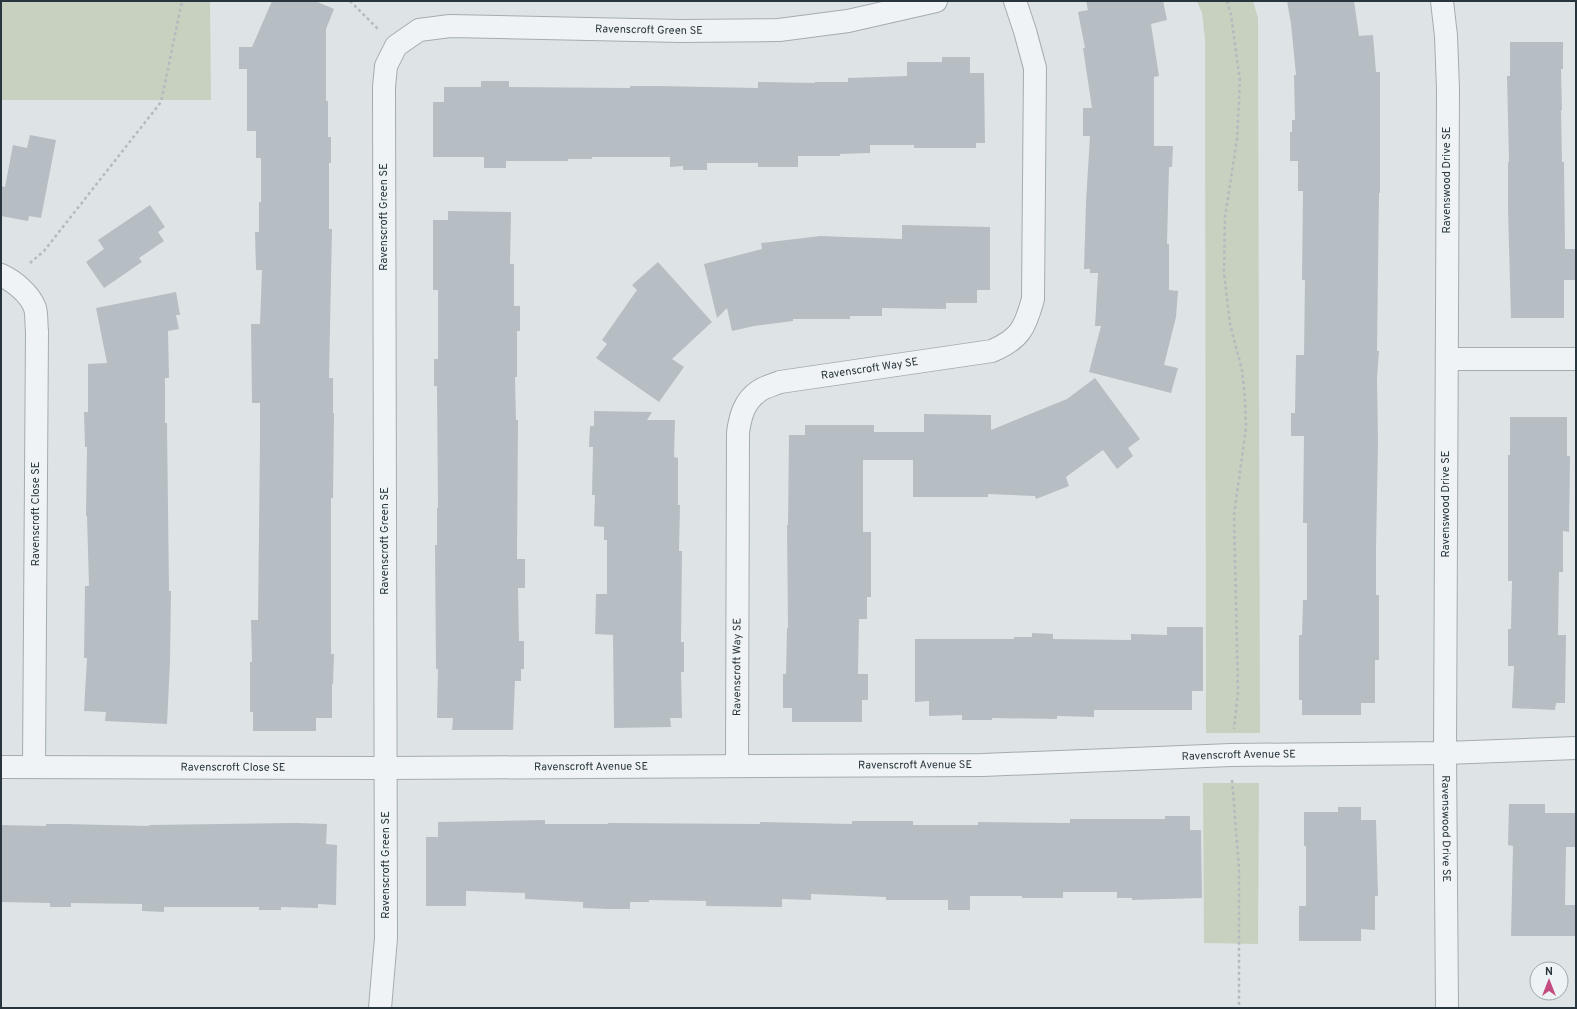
<svg xmlns="http://www.w3.org/2000/svg" width="1577" height="1009" font-family="Overpass,sans-serif">
<style>
.green{fill:#c8d0c0}
.building{fill:#b6bec3}
.lines{fill:none;stroke-linecap:round;stroke-linejoin:round}
.minor-casing{stroke:#a4acb0;stroke-width:24}
.path{stroke:#b4babe;stroke-width:2.5;stroke-dasharray:3 3;stroke-linecap:butt}
.minor{stroke:#f0f3f5;stroke-width:22}
.labels{text-anchor:middle;dominant-baseline:central;stroke-width:3.5;stroke-linejoin:round;paint-order:stroke}
.street-label{font-size:11px;fill:#28353c;stroke:#edf2f4}
</style>
<rect width="100%" height="100%" fill="#dee4e6"/>
<g class="green">
<polygon points="1,1 210,1 211,100 1,100"/>
<polygon points="1197,1 1253,1 1258,18 1260,733 1206,733 1205,39 1202,13"/>
<polygon points="1203,783 1259,783 1258,944 1204,943"/>
</g>
<g class="building">
<polygon points="272,1 315,1 334,9 326,29 326,101 328,101 328,137 331,137 331,163 329,163 329,229 332,229 329,378 333,378 333,413 334,413 333,498 331,498 331,654 334,654 333,684 332,684 332,718 316,718 316,731 253,731 253,712 250,712 250,662 252,662 251,620 258,620 260,439 260,403 252,403 251,324 260,324 262,270 256,270 255,232 259,232 259,202 261,202 261,158 256,158 256,131 247,131 247,69 239,69 239,47 252,47"/>
<polygon points="1086,1 1163,1 1167,20 1151,24 1159,76 1154,77 1154,146 1173,146 1172,167 1169,167 1167,244 1169,244 1169,290 1178,291 1176,317 1164,365 1178,368 1171,393 1089,372 1101,326 1095,326 1098,273 1090,273 1090,269 1084,269 1086,202 1090,136 1083,136 1083,108 1092,108 1083,48 1085,48 1078,12 1088,10"/>
<polygon points="1287,1 1354,1 1359,36 1373,35 1376,72 1380,72 1380,193 1379,193 1377,351 1379,351 1377,378 1378,443 1376,549 1376,595 1379,595 1379,660 1375,660 1375,703 1361,703 1361,715 1302,715 1302,700 1299,700 1299,635 1302,635 1303,600 1307,600 1307,523 1303,523 1304,436 1291,436 1291,413 1295,413 1296,355 1304,355 1305,280 1302,280 1303,191 1298,191 1298,161 1290,161 1290,132 1292,132 1292,120 1295,120 1294,75 1296,75 1291,24"/>
<polygon points="1510,42 1563,42 1563,69 1561,69 1562,110 1561,110 1562,162 1564,162 1565,249 1576,249 1576,280 1564,280 1564,318 1511,318 1508,210 1508,162 1509,162 1507,76 1510,76"/>
<polygon points="942,57 970,57 970,73 984,73 985,143 976,143 976,148 914,148 914,145 870,145 870,153 840,154 840,156 798,156 798,167 758,167 758,163 707,163 707,170 683,170 683,166 670,167 670,157 592,157 592,159 568,159 568,161 506,161 506,168 484,168 484,157 433,157 433,102 444,102 444,87 481,87 481,81 509,81 509,87 630,88 630,86 658,86 758,88 758,82 815,83 815,82 848,82 848,78 907,76 907,62 942,62"/>
<polygon points="30,135 56,140 41,218 29,216 28,221 1,216 1,186 5,187 13,145 27,148"/>
<polygon points="150,205 165,227 158,232 164,241 139,258 142,262 104,288 86,262 104,249 98,240"/>
<polygon points="448,211 511,212 510,264 514,264 514,306 520,306 520,331 517,331 517,377 515,377 516,420 518,420 517,559 525,559 525,588 518,588 519,641 524,641 524,669 521,669 521,681 515,681 513,730 452,730 453,718 437,718 438,669 436,669 435,545 437,545 437,508 438,508 437,386 434,386 434,359 438,359 438,290 433,290 433,220 448,220"/>
<polygon points="902,225 990,227 990,290 977,290 977,303 946,303 946,309 882,308 882,316 850,316 850,319 793,319 793,321 754,326 732,331 727,308 717,318 704,264 762,249 761,243 820,236 902,239"/>
<polygon points="658,262 712,322 672,359 684,367 659,402 596,358 607,344 602,340 637,290 632,285"/>
<polygon points="176,292 180,315 176,315 179,329 168,331 169,378 165,378 165,423 167,423 169,591 171,591 170,662 167,724 105,721 106,712 84,711 87,658 84,658 85,586 89,586 87,516 86,516 87,447 85,447 84,412 88,412 88,364 107,363 96,308"/>
<polygon points="1095,378 1140,439 1128,448 1133,456 1117,469 1103,450 1066,477 1069,486 1036,499 1035,496 988,494 988,497 913,497 913,460 863,460 863,532 871,532 871,597 867,597 867,619 859,619 858,674 868,674 868,700 862,700 862,722 792,722 792,708 783,708 783,674 786,674 787,628 788,628 787,525 788,525 789,435 805,435 805,425 874,425 874,432 924,432 924,414 991,415 991,430 1067,399"/>
<polygon points="594,411 652,412 647,420 675,420 674,457 678,458 678,505 680,505 679,551 682,551 681,642 684,642 684,672 681,672 682,718 670,718 671,727 614,728 613,635 595,634 596,594 607,594 607,540 604,540 604,527 594,526 595,495 592,495 593,447 589,447 590,426 594,426"/>
<polygon points="1510,417 1567,417 1567,456 1570,456 1569,532 1563,531 1563,572 1559,572 1558,635 1566,635 1565,703 1556,703 1555,710 1512,708 1514,666 1508,666 1508,629 1511,629 1512,581 1508,581 1508,455 1510,455"/>
<polygon points="1167,627 1203,627 1203,691 1192,691 1192,710 1094,710 1094,717 1057,716 1057,719 992,718 992,720 962,720 962,715 929,716 929,701 915,702 915,639 1014,639 1014,637 1032,637 1032,633 1053,634 1053,639 1131,640 1131,634 1167,635"/>
<polygon points="1509,804 1545,804 1545,813 1576,813 1576,847 1566,847 1565,905 1576,905 1576,936 1511,936 1513,846 1508,845"/>
<polygon points="1338,807 1361,807 1361,820 1376,820 1378,896 1375,896 1375,930 1361,929 1361,941 1299,941 1299,906 1306,906 1306,846 1304,846 1304,812 1338,812"/>
<polygon points="1165,816 1190,816 1190,830 1201,830 1202,898 1132,900 1132,898 1117,898 1117,892 1063,892 1063,898 1022,898 1022,896 970,896 970,910 948,910 948,900 886,900 886,897 811,894 811,900 782,899 782,907 706,906 706,901 649,900 649,902 630,902 630,909 608,909 583,908 583,902 525,899 525,893 466,891 466,906 426,906 426,837 438,837 438,822 545,820 545,824 608,824 608,823 760,824 760,822 852,824 852,821 913,821 913,825 978,825 978,822 1070,823 1070,819 1165,819"/>
<polygon points="296,823 327,824 326,844 337,845 336,905 318,904 318,908 281,907 281,910 259,910 259,907 164,907 164,912 142,911 142,904 71,903 71,907 50,907 50,903 1,902 1,825 46,826 46,824 66,824 149,826 149,825"/>
</g>
<g class="lines">
<g class="minor-casing">
<g id="minor">
<path id="s1" d="M1442 1 1446 36 1448 89 1445 753 1447 1008"/>
<path d="M1 275C14 281 30 294 35 308 37 315 36 324 37 331L34 767"/>
<polyline points="1447,359 1576,359"/>
<path id="s2" d="M737 766 738 433C740 417 744 401 759 391 764 387 773 385 780 382L992 351C1020 339 1025 328 1033 299L1035 68 1025 31 1015 1"/>
<path id="s3" d="M1 767 385 768 983 765 1231 755 1445 753 1576 748"/>
<path id="s4" d="M380 1008 386 938 384 87 386 66 396 46 419 30 450 26 681 31 779 30 848 21 936 1"/>
</g>
</g>
<g class="path">
<polyline points="350,1 378,29"/>
<polyline points="1227,1 1231,15 1240,81 1237,139 1225,217 1224,273 1230,324 1242,370 1245,399 1246,428 1234,515 1238,692 1234,729"/>
<polyline points="30,263 44,251 161,102 182,1"/>
<polyline points="1232,780 1239,868 1239,1008"/>
</g>
<use href="#minor" class="minor"/>
</g>
<g class="labels">
<g class="street-label">
<text stroke="none"><textPath href="#s4" startOffset="1223">Ravenscroft Green SE</textPath></text>
<text transform="translate(1447 180) rotate(-90)">Ravenswood Drive SE</text>
<text transform="translate(384 217) rotate(-90)">Ravenscroft Green SE</text>
<text stroke="none"><textPath href="#s2" startOffset="495">Ravenscroft Way SE</textPath></text>
<text transform="translate(1446 504) rotate(-90)">Ravenswood Drive SE</text>
<text transform="translate(36 514) rotate(-90)">Ravenscroft Close SE</text>
<text transform="translate(385 541) rotate(-90)">Ravenscroft Green SE</text>
<text stroke="none"><textPath href="#s2" startOffset="99">Ravenscroft Way SE</textPath></text>
<text stroke="none"><textPath href="#s3" startOffset="1238">Ravenscroft Avenue SE</textPath></text>
<text stroke="none"><textPath href="#s3" startOffset="914">Ravenscroft Avenue SE</textPath></text>
<text stroke="none"><textPath href="#s3" startOffset="590">Ravenscroft Avenue SE</textPath></text>
<text stroke="none"><textPath href="#s3" startOffset="232">Ravenscroft Close SE</textPath></text>
<text stroke="none"><textPath href="#s1" startOffset="828">Ravenswood Drive SE</textPath></text>
<text transform="translate(386 865) rotate(-90)">Ravenscroft Green SE</text>
</g>
</g>
<rect width="1577" height="1009" fill="none" stroke="#28353c" stroke-width="4"/>
<g transform="translate(1549 981)"><circle r="19" fill="#edf2f4" stroke="#9ea6aa"/>
<path d="M0-3L7 15L0 10L-7 15Z" fill="#c34b81"/>
<text y="-6" font-size="11" font-weight="bold" text-anchor="middle" fill="#28353c">N</text>
</g>
</svg>
